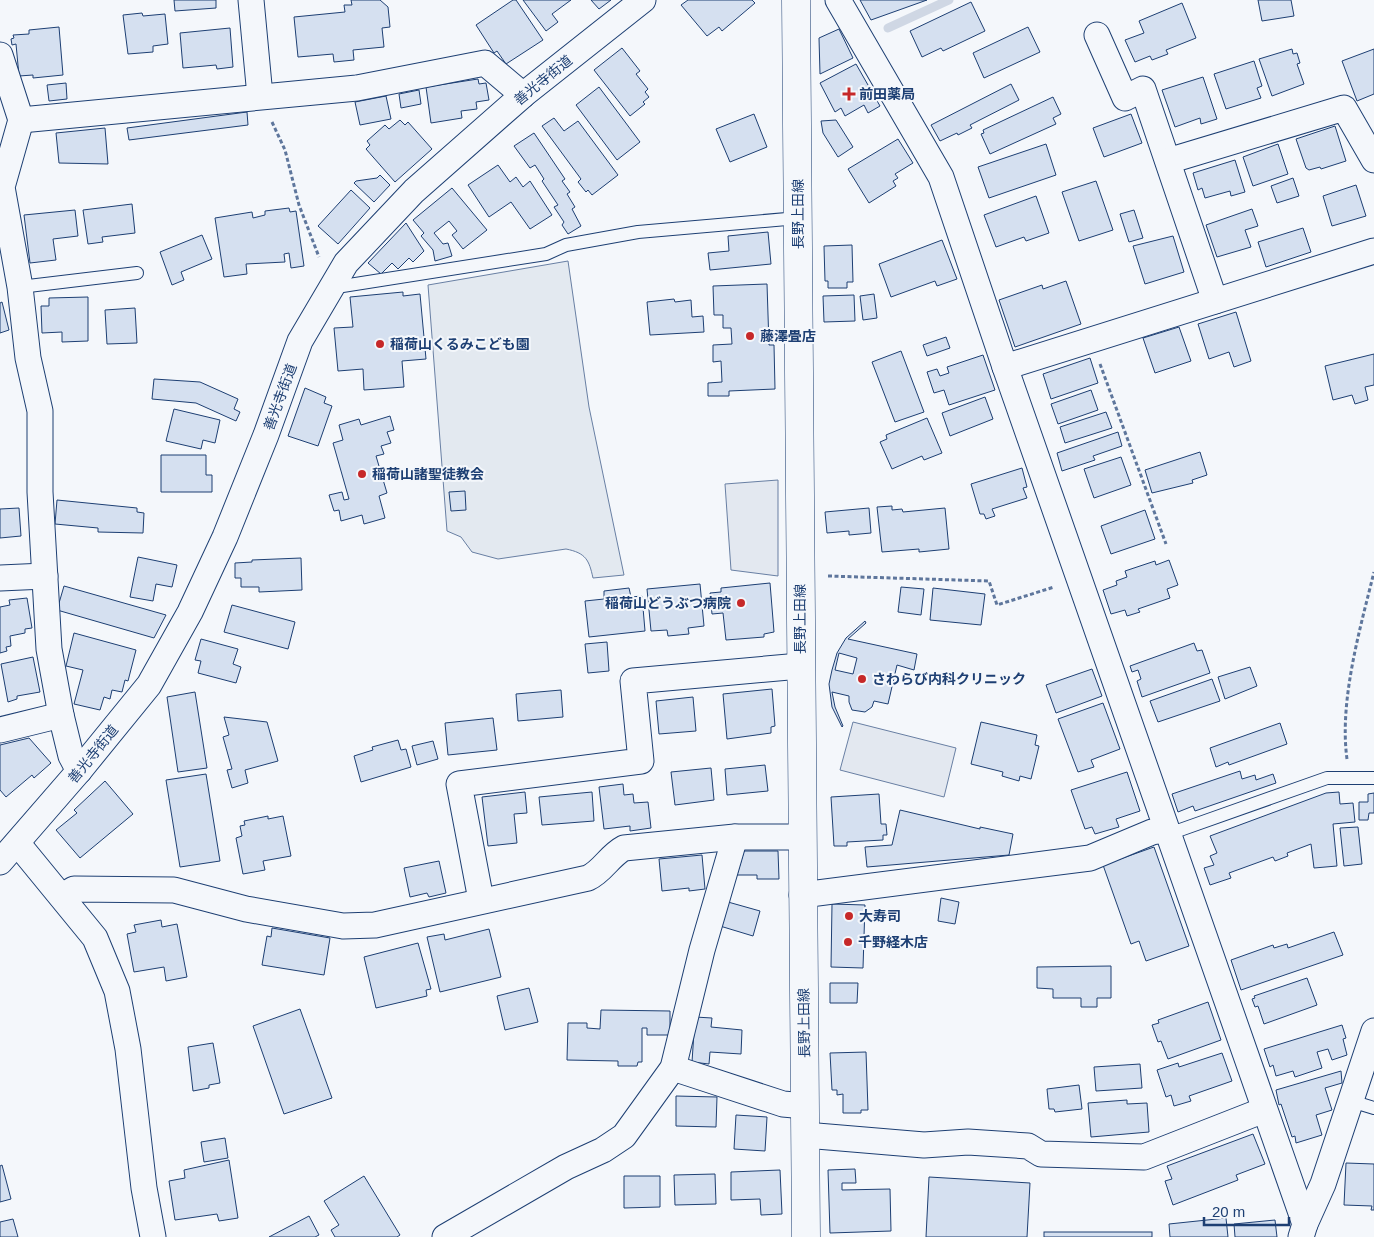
<svg xmlns="http://www.w3.org/2000/svg" width="1374" height="1237" font-family="Helvetica,'Noto Sans JP',sans-serif">
<style>
.green{fill:#e3e9f0;stroke:#687fa3}
.parking{fill:#e3e8f0;stroke:#687fa3}
.lines{fill:none;stroke-linecap:round;stroke-linejoin:round}
.stream{stroke:#cfd7e4;stroke-width:9}
.building{fill:#d5e0f0;stroke:#1d3f73;fill-rule:evenodd}
.service-casing{stroke:#1d3f73;stroke-width:14}
.minor-casing{stroke:#1d3f73;stroke-width:27}
.primary-casing{stroke:#1d3f73;stroke-width:29}
.path{stroke:#5e769c;stroke-width:3;stroke-dasharray:4 2.5;stroke-linecap:butt}
.service{stroke:#f4f7fb;stroke-width:12}
.minor{stroke:#f4f7fb;stroke-width:25}
.primary{stroke:#f4f7fb;stroke-width:28}
.poi-dot{fill:#c62828;stroke:#f4f7fb;stroke-width:2}
.labels{text-anchor:middle;dominant-baseline:central;stroke-width:4;stroke-linejoin:round;paint-order:stroke}
.street-label{font-size:14px;fill:#1d3f73;stroke:#f4f7fb}
.poi-label{font-size:14px;font-weight:bold;fill:#1d3f73;stroke:#f4f7fb;text-anchor:start}
</style>
<rect width="100%" height="100%" fill="#f4f7fb"/>
<path class="green" d="M568 261 589 407 624 575 593 578C589 560 586 553 566 549L498 559 472 552 461 537 447 531 428 285Z"/>
<g class="parking">
<polygon points="778,480 778,576 731,570 725,484"/>
<polygon points="853,722 956,748 944,797 840,770"/>
</g>
<g class="lines">
<polyline class="stream" points="888,28 949,0"/>
</g>
<g class="building">
<polygon points="174,0 216,0 216,8 175,11"/>
<polygon points="351,0 380,0 388,7 390,27 382,28 384,47 353,50 354,60 334,62 333,54 298,57 294,17 345,12 344,5 352,5"/>
<polygon points="513,0 516,0 543,40 506,64 497,51 494,53 476,25"/>
<polygon points="523,0 571,0 552,14 558,22 546,31"/>
<polygon points="591,0 611,0 599,9"/>
<polygon points="688,0 752,0 755,3 722,31 719,27 707,36 681,5"/>
<polygon points="860,0 927,0 871,20"/>
<polygon points="1258,0 1291,0 1294,16 1262,21"/>
<polygon points="971,2 985,31 943,51 941,48 922,57 910,31"/>
<polygon points="1182,3 1196,38 1166,50 1168,54 1152,60 1150,56 1135,62 1125,40 1144,33 1139,21"/>
<polygon points="142,13 143,16 165,14 168,44 153,46 153,52 128,54 123,15"/>
<polygon points="59,27 63,75 33,78 33,75 19,76 16,44 12,45 11,39 14,38 13,35 29,34 29,30"/>
<polygon points="1028,27 1040,52 984,78 973,53"/>
<polygon points="230,28 233,67 217,69 216,65 183,68 180,33"/>
<polygon points="839,29 853,58 820,74 819,38"/>
<polygon points="622,48 640,71 636,74 648,89 645,92 649,97 643,102 645,104 630,116 594,70"/>
<polygon points="1292,49 1293,54 1297,53 1300,63 1297,64 1304,84 1272,96 1259,59"/>
<polygon points="1374,49 1374,94 1357,101 1342,61"/>
<polygon points="1254,61 1262,86 1257,88 1261,98 1226,109 1214,74"/>
<polygon points="856,64 880,106 868,113 864,105 845,116 841,108 835,112 820,83"/>
<polygon points="1203,77 1217,119 1201,124 1200,118 1175,127 1162,90"/>
<polygon points="478,79 479,84 486,83 489,100 476,102 477,109 461,111 462,118 431,123 426,87"/>
<polygon points="66,83 67,99 49,101 47,85"/>
<polygon points="1011,84 1019,100 970,125 972,128 958,135 957,133 940,141 931,125"/>
<polygon points="599,87 640,142 617,160 576,105"/>
<polygon points="419,90 421,104 401,108 399,94"/>
<polygon points="386,96 391,119 360,125 355,102"/>
<polygon points="1053,97 1061,114 1053,118 1056,124 990,154 981,134 984,133 983,130"/>
<polygon points="247,112 248,125 129,140 127,128"/>
<polygon points="754,114 767,147 730,162 716,129"/>
<polygon points="1131,114 1142,143 1104,157 1093,128"/>
<polygon points="554,118 564,131 578,121 618,175 592,195 588,190 586,192 578,182 581,179 542,126"/>
<polygon points="400,120 405,125 408,122 432,149 395,182 366,149 370,145 367,141 385,125 389,129"/>
<polygon points="836,120 853,147 838,157 823,133 821,121"/>
<polygon points="1335,126 1346,161 1321,169 1320,167 1309,170 1306,168 1296,139"/>
<polygon points="105,128 108,164 59,163 56,133"/>
<polygon points="534,133 565,179 562,181 570,192 567,194 575,207 572,209 581,226 568,234 562,225 564,222 554,207 558,205 542,181 544,179 535,165 530,168 514,146"/>
<polygon points="898,139 913,163 895,174 898,178 893,181 896,186 869,203 848,169"/>
<polygon points="1046,144 1056,175 989,198 978,167"/>
<polygon points="1278,144 1288,174 1253,186 1243,157"/>
<polygon points="1235,160 1245,192 1231,196 1230,191 1205,198 1202,188 1198,190 1193,173"/>
<polygon points="498,165 510,182 516,177 523,187 530,181 552,215 530,229 511,202 489,217 468,185"/>
<polygon points="380,175 390,185 374,202 354,183 356,181 377,178"/>
<polygon points="1293,178 1299,196 1277,203 1271,186"/>
<polygon points="1096,181 1113,230 1079,241 1062,192"/>
<polygon points="1356,185 1366,216 1332,226 1323,196"/>
<polygon points="452,188 487,230 463,249 452,235 457,231 449,221 434,233 443,244 448,243 452,256 435,261 433,250 421,236 424,233 413,220"/>
<polygon points="351,190 370,208 338,244 318,226"/>
<polygon points="1036,196 1049,233 1026,241 1024,237 996,247 984,215"/>
<polygon points="132,204 135,233 102,237 103,242 88,244 83,210"/>
<polygon points="289,208 290,212 296,211 304,266 291,268 289,253 284,254 285,262 246,264 247,274 224,277 215,218 252,212 253,218 265,215 265,211"/>
<polygon points="1252,209 1258,226 1245,230 1251,247 1217,257 1206,225"/>
<polygon points="75,210 78,236 53,239 56,260 30,263 24,215"/>
<polygon points="1134,210 1143,238 1129,242 1120,214"/>
<polygon points="406,223 424,251 413,262 409,258 398,269 392,263 381,274 368,263"/>
<polygon points="1303,228 1311,252 1266,267 1258,242"/>
<polygon points="768,232 771,264 710,270 708,253 729,251 728,236"/>
<polygon points="202,235 212,259 181,272 184,280 172,285 160,252"/>
<polygon points="1173,236 1184,272 1145,284 1133,246"/>
<polygon points="942,240 957,279 937,286 935,281 891,297 879,264"/>
<polygon points="852,245 853,282 847,282 847,288 828,288 828,281 825,281 824,246"/>
<polygon points="1066,281 1081,324 1015,347 999,300 1042,285 1043,289"/>
<polygon points="767,284 769,345 774,345 775,389 729,391 729,396 708,396 708,383 722,382 721,361 713,362 713,345 732,344 731,328 723,328 723,315 714,315 713,286"/>
<polygon points="403,292 403,296 420,294 426,359 402,361 404,387 364,390 363,369 338,371 334,328 353,327 350,297"/>
<polygon points="874,294 877,318 863,320 860,296"/>
<polygon points="854,295 855,321 824,322 823,296"/>
<polygon points="88,297 88,341 62,342 62,332 42,333 41,306 49,306 49,298"/>
<polygon points="674,299 675,302 691,300 692,317 703,316 704,332 650,335 647,302"/>
<polygon points="2,302 9,330 0,333 0,303"/>
<polygon points="135,308 137,343 107,344 105,310"/>
<polygon points="1236,312 1251,361 1234,367 1229,352 1209,359 1198,324"/>
<polygon points="1179,327 1191,361 1155,373 1143,338"/>
<polygon points="946,337 950,348 927,356 923,345"/>
<polygon points="901,351 924,412 895,422 872,362"/>
<polygon points="1374,354 1374,385 1365,387 1368,400 1355,404 1352,395 1333,400 1325,366"/>
<polygon points="983,355 995,390 949,405 944,390 934,393 927,372 937,369 940,376 949,373 947,367"/>
<polygon points="1090,358 1098,383 1051,399 1043,374"/>
<polygon points="154,379 200,382 238,399 234,409 240,412 236,421 196,403 152,399"/>
<polygon points="305,388 326,397 324,403 332,406 318,446 288,436"/>
<polygon points="1091,390 1098,410 1058,424 1051,404"/>
<polygon points="985,397 993,419 950,436 942,413"/>
<polygon points="174,409 220,420 215,443 203,440 201,449 166,441"/>
<polygon points="1106,412 1112,428 1065,443 1060,427"/>
<polygon points="390,416 394,430 387,432 391,443 381,446 384,454 376,456 387,493 379,496 385,518 364,524 362,515 341,521 339,510 334,511 329,495 342,492 344,500 349,499 333,443 343,440 339,425 359,419 361,425"/>
<polygon points="927,418 942,453 924,460 922,456 892,469 880,442 887,439 886,435"/>
<polygon points="1118,432 1122,446 1093,456 1095,460 1062,471 1057,453"/>
<polygon points="1200,452 1207,475 1192,480 1193,483 1152,493 1145,470"/>
<polygon points="161,455 206,455 206,475 212,475 212,492 161,492"/>
<polygon points="1121,457 1131,485 1094,498 1084,469"/>
<polygon points="1022,468 1027,487 1023,488 1027,498 992,509 995,516 986,519 984,514 980,514 971,484"/>
<polygon points="465,491 466,510 451,511 449,492"/>
<polygon points="57,500 137,508 137,512 144,513 143,533 98,532 98,528 55,524"/>
<polygon points="892,506 892,510 902,509 903,512 945,508 949,549 919,552 919,549 882,552 877,507"/>
<polygon points="19,508 21,536 0,538 0,509"/>
<polygon points="869,508 871,533 849,535 849,531 827,533 825,512"/>
<polygon points="1145,510 1155,539 1111,554 1101,526"/>
<polygon points="138,557 177,565 172,587 156,584 153,601 130,597"/>
<polygon points="301,558 302,590 259,592 259,587 241,587 241,578 235,578 235,563 252,562 252,560"/>
<polygon points="1169,560 1178,585 1167,589 1170,598 1138,609 1140,612 1127,616 1125,610 1111,614 1103,590 1117,585 1116,581 1127,577 1125,571 1155,561 1156,565"/>
<polygon points="770,583 774,632 764,634 764,637 726,640 723,613 712,614 710,593 721,592 721,588"/>
<polygon points="700,584 704,626 688,628 689,634 668,636 667,630 651,631 647,589"/>
<polygon points="64,586 166,615 154,638 57,610"/>
<polygon points="901,587 924,589 921,615 898,612"/>
<polygon points="629,588 631,597 642,596 645,631 589,637 585,601 604,599 604,591"/>
<polygon points="933,588 985,594 981,625 930,620"/>
<polygon points="27,598 32,628 25,629 25,633 10,636 11,646 6,647 7,651 0,653 0,607 10,605 9,600"/>
<polygon points="232,605 295,622 288,649 224,632"/>
<path d="M865 621 866 623 848 639 917 654 914 670 897 665 888 704 874 701 872 707 865 712 852 710 849 702V696L832 692 835 707 843 726 842 727 832 707 829 684 832 670 837 653 846 638ZM839 653 857 658 853 674 835 670Z"/>
<polygon points="74,633 136,650 128,681 125,680 122,692 112,690 110,699 104,697 100,710 74,704 83,670 66,666"/>
<polygon points="201,639 238,649 233,664 241,667 236,683 198,673 201,661 195,660"/>
<polygon points="607,642 609,671 588,673 585,644"/>
<polygon points="1194,643 1197,651 1202,650 1210,673 1142,697 1137,681 1141,679 1138,670 1132,672 1130,666"/>
<polygon points="33,657 40,692 17,696 17,699 8,702 1,664"/>
<polygon points="1250,667 1257,686 1225,699 1218,677"/>
<polygon points="1092,669 1102,696 1056,713 1046,685"/>
<polygon points="1212,679 1220,701 1158,722 1150,701"/>
<polygon points="772,689 775,726 771,727 771,733 727,739 723,694"/>
<polygon points="561,690 563,717 518,721 516,694"/>
<polygon points="195,692 207,768 178,772 167,697"/>
<polygon points="693,697 696,731 659,734 656,701"/>
<polygon points="1103,703 1120,749 1091,760 1094,767 1078,772 1058,719"/>
<polygon points="224,717 267,722 278,761 245,770 248,783 232,788 227,770 232,769 223,737 229,735"/>
<polygon points="493,718 497,750 448,755 445,723"/>
<polygon points="981,722 1037,735 1035,745 1039,746 1031,779 1020,776 1019,781 1002,776 1003,772 971,764"/>
<polygon points="1280,723 1287,744 1229,765 1228,762 1216,767 1210,748"/>
<polygon points="29,738 51,763 34,778 32,775 6,797 0,790 0,745"/>
<polygon points="398,740 401,750 406,749 411,767 361,782 354,756 373,750 372,747"/>
<polygon points="433,741 438,759 417,765 412,746"/>
<polygon points="765,765 768,791 727,795 725,769"/>
<polygon points="711,768 714,800 675,805 671,772"/>
<polygon points="1240,771 1242,779 1255,775 1256,780 1273,774 1276,783 1195,811 1193,806 1178,812 1172,794"/>
<polygon points="1127,772 1140,811 1116,819 1119,827 1095,834 1092,827 1085,829 1071,790"/>
<polygon points="206,774 220,861 180,867 166,780"/>
<polygon points="105,781 133,814 80,858 56,830 77,813 74,810"/>
<polygon points="623,784 624,795 633,794 634,803 648,802 651,828 630,831 630,826 604,829 599,787"/>
<polygon points="525,792 527,813 514,814 517,843 488,846 482,797"/>
<polygon points="592,792 594,821 542,825 539,797"/>
<polygon points="1339,792 1340,804 1353,803 1355,822 1333,824 1337,866 1314,868 1311,844 1287,853 1288,856 1275,861 1273,857 1229,873 1231,878 1210,885 1204,868 1214,865 1210,856 1217,853 1210,836 1326,793"/>
<polygon points="1374,793 1374,813 1369,813 1368,820 1359,820 1359,802 1368,802 1368,794"/>
<polygon points="879,794 881,824 886,824 887,835 883,835 883,840 847,842 847,846 834,846 831,797"/>
<polygon points="900,810 980,829 980,827 1013,834 1009,855 867,867 865,847 892,845"/>
<polygon points="268,816 268,819 283,816 291,856 263,861 265,870 243,874 236,838 242,836 240,826 245,825 244,821"/>
<polygon points="1358,827 1362,864 1344,866 1340,828"/>
<polygon points="1154,847 1189,946 1146,961 1139,941 1131,944 1103,865"/>
<polygon points="744,851 778,851 779,879 757,879 757,875 737,875"/>
<polygon points="702,855 705,889 689,891 689,888 662,891 659,859"/>
<polygon points="439,861 446,893 429,897 427,893 410,897 404,868"/>
<polygon points="941,898 959,902 955,924 938,921"/>
<polygon points="728,902 760,911 753,936 720,926"/>
<polygon points="832,904 865,905 863,968 831,967"/>
<polygon points="161,920 162,927 177,924 187,977 166,981 164,967 134,972 127,934 136,932 134,925"/>
<polygon points="272,928 330,938 324,975 262,965 267,936 271,937"/>
<polygon points="489,929 501,977 440,992 427,937 444,934 445,940"/>
<polygon points="1334,932 1343,955 1241,990 1231,960 1273,945 1274,948 1287,944 1288,948"/>
<polygon points="418,943 431,989 426,990 427,996 376,1008 364,957"/>
<polygon points="1111,966 1111,998 1097,998 1097,1007 1081,1007 1081,998 1053,998 1053,989 1037,988 1037,967"/>
<polygon points="1307,978 1317,1005 1264,1024 1258,1006 1255,1007 1252,999 1255,998 1254,996"/>
<polygon points="830,983 858,983 857,1003 830,1003"/>
<polygon points="529,988 538,1022 505,1030 497,996"/>
<polygon points="1208,1002 1221,1040 1168,1059 1161,1041 1158,1042 1152,1025 1159,1023 1158,1020"/>
<polygon points="300,1009 332,1098 284,1114 253,1026"/>
<polygon points="601,1010 670,1011 670,1035 647,1035 647,1028 642,1028 642,1062 638,1062 637,1066 618,1066 618,1061 567,1060 568,1023 587,1023 587,1028 600,1029"/>
<polygon points="695,1017 712,1018 711,1027 742,1030 741,1054 710,1052 709,1064 692,1062"/>
<polygon points="1342,1025 1346,1038 1343,1039 1347,1055 1332,1060 1328,1049 1317,1052 1322,1068 1295,1077 1293,1071 1276,1076 1273,1065 1270,1067 1264,1049"/>
<polygon points="213,1043 220,1083 209,1085 209,1088 193,1091 188,1047"/>
<polygon points="866,1052 868,1110 861,1110 861,1113 843,1113 843,1094 837,1095 837,1090 832,1090 830,1053"/>
<polygon points="1222,1053 1232,1081 1189,1096 1191,1101 1174,1106 1171,1095 1166,1097 1157,1070 1178,1063 1179,1067"/>
<polygon points="1140,1064 1142,1088 1096,1091 1094,1067"/>
<polygon points="1341,1071 1342,1083 1325,1088 1332,1110 1316,1115 1322,1135 1296,1143 1295,1136 1292,1137 1281,1104 1279,1105 1276,1090"/>
<polygon points="1079,1085 1082,1109 1055,1112 1054,1109 1049,1109 1047,1089"/>
<polygon points="676,1096 717,1097 716,1127 676,1126"/>
<polygon points="1127,1100 1127,1104 1147,1103 1149,1132 1091,1137 1088,1103"/>
<polygon points="736,1115 767,1117 765,1151 734,1149"/>
<polygon points="1253,1134 1265,1164 1236,1175 1238,1180 1173,1205 1165,1181 1172,1179 1167,1166"/>
<polygon points="225,1138 228,1158 204,1162 201,1142"/>
<polygon points="229,1160 238,1218 219,1221 217,1214 175,1220 169,1181 185,1178 184,1170"/>
<polygon points="1346,1163 1374,1164 1374,1210 1371,1210 1372,1206 1344,1205"/>
<polygon points="2,1165 11,1199 0,1202 0,1166"/>
<polygon points="855,1169 856,1183 842,1183 842,1190 890,1189 891,1231 830,1233 828,1170"/>
<polygon points="780,1170 782,1214 761,1215 760,1199 731,1200 731,1172"/>
<polygon points="715,1174 716,1204 675,1205 674,1175"/>
<polygon points="364,1176 400,1235 397,1237 335,1237 331,1230 339,1225 324,1201"/>
<polygon points="624,1176 660,1176 660,1207 624,1208"/>
<polygon points="929,1177 1030,1183 1027,1237 926,1237"/>
<polygon points="309,1216 319,1235 315,1237 269,1237"/>
<polygon points="1226,1218 1228,1237 1170,1237 1169,1224"/>
<polygon points="13,1219 18,1237 0,1237 0,1222"/>
<polygon points="1275,1220 1277,1237 1235,1237 1234,1224"/>
<rect x="1044" y="1232" width="108" height="5"/>
</g>
<g class="lines">
<g class="service-casing">
<g id="service">
<polyline points="20,287 137,273"/>
<polyline points="330,288 546,254 566,245 638,232 798,218"/>
<polyline points="1166,830 1180,830 1327,778 1374,778"/>
<polyline points="1351,1101 1374,1108"/>
</g>
</g>
<g class="minor-casing">
<g id="minor">
<polyline points="251,0 260,96"/>
<polyline points="838,0 941,177 1005,367 1305,1224 1301,1237"/>
<polyline points="1097,35 1125,98 1143,89 1215,301"/>
<polyline points="0,55 21,120 2,187 20,287 28,358 40,411 40,492 49,649 61,715 71,756 79,771"/>
<polyline points="21,120 357,88 485,63 523,95"/>
<polyline points="1168,161 1344,108 1374,160"/>
<polyline points="1005,367 1374,251"/>
<polyline points="0,578 45,576"/>
<polyline points="0,730 61,715"/>
<polyline points="18,844 95,938 117,991 128,1049 144,1188 153,1237"/>
<polyline points="0,862 79,771 149,685 190,612 225,537 266,435 300,341 346,263 414,191 523,95 643,0"/>
<polyline points="802,895 1090,858 1152,832 1166,830"/>
<path d="M62 896 74 889 174 890 246 909 343 926 375 925 588 878C603 871 609 856 624 848L735 837H802"/>
<polyline points="481,900 459,784 641,761 633,681 800,666"/>
<polyline points="673,1068 783,1104 805,1106"/>
<polyline points="805,1135 924,1145 968,1142 1028,1146 1041,1154 1144,1157 1264,1110"/>
<polyline points="1305,1224 1323,1184 1374,1031"/>
<polyline points="445,1237 566,1167 603,1150 624,1136 673,1068 702,950 735,837"/>
</g>
</g>
<g class="primary-casing">
<polyline id="primary" points="796,0 806,1237"/>
</g>
<g class="path">
<polyline points="272,122 285,150 299,205 319,257"/>
<polyline points="1100,364 1166,544"/>
<polyline points="828,576 989,581 997,605 1054,587"/>
<path d="M1347 759C1339 701 1360 629 1374 572"/>
</g>
<use href="#service" class="service"/>
<use href="#minor" class="minor"/>
<use href="#primary" class="primary"/>
</g>
<g class="poi-dot">
<path d="M846.5 86.5h5v5h5v5h-5v5h-5v-5h-5v-5h5z"/>
<circle cx="750" cy="336" r="5"/>
<circle cx="380" cy="344" r="5"/>
<circle cx="362" cy="474" r="5"/>
<circle cx="741" cy="603" r="5"/>
<circle cx="862" cy="679" r="5"/>
<circle cx="849" cy="916" r="5"/>
<circle cx="848" cy="942" r="5"/>
</g>
<g class="labels">
<g class="street-label">
<text transform="translate(543 80) rotate(-39)">善光寺街道</text>
<text transform="translate(798 214) rotate(-90)">長野上田線</text>
<text transform="translate(280 397) rotate(-70)">善光寺街道</text>
<text transform="translate(800 619) rotate(-90)">長野上田線</text>
<text transform="translate(93 754) rotate(-51)">善光寺街道</text>
<text transform="translate(804 1023) rotate(-91)">長野上田線</text>
</g>
<g class="poi-label">
<text x="859" y="94">前田薬局</text>
<text x="760" y="336">藤澤畳店</text>
<text x="390" y="344">稲荷山くるみこども園</text>
<text x="372" y="474">稲荷山諸聖徒教会</text>
<text x="731" y="603" text-anchor="end">稲荷山どうぶつ病院</text>
<text x="872" y="679">さわらび内科クリニック</text>
<text x="859" y="916">大寿司</text>
<text x="858" y="942">千野経木店</text>
</g>
</g>
<path d="M1204 1217v8h85v-8" fill="none" stroke="#1d3f73" stroke-width="2.5"/>
<text x="1212" y="1217" font-size="15" fill="#1d3f73" stroke="#f4f7fb" stroke-width="4" paint-order="stroke">20 m</text>
</svg>
